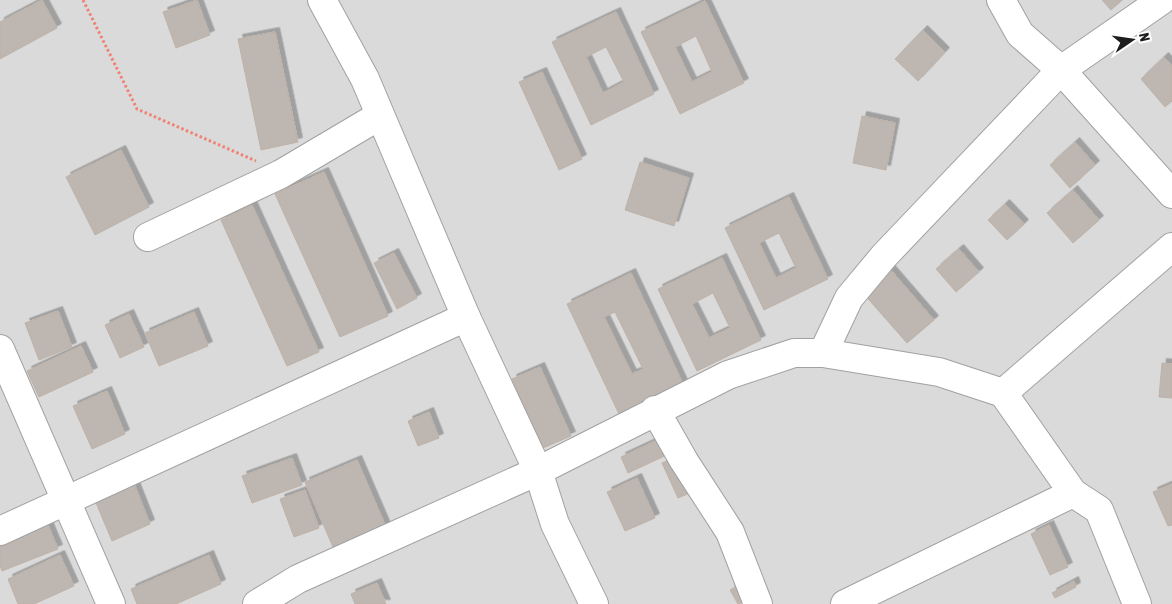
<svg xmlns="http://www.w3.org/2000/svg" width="1172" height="604" font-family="'Asap Condensed',sans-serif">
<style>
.residential{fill:#dbdada}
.building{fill:#beb6b1;stroke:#beb2a7;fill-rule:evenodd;filter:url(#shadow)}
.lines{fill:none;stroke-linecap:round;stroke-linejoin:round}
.minor-casing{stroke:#a1a1a1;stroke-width:30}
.path{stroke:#ef8273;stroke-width:3;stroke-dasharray:2.5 2.5;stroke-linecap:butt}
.minor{stroke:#fff;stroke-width:28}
</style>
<defs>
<filter id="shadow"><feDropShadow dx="4.5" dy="-4.5" stdDeviation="0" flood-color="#0004"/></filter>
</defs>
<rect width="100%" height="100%" fill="#edeae4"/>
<rect class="residential" x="0" y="0" width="1172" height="604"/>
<g class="building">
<polygon points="42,0 57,28 0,59 0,22"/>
<polygon points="197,0 210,35 176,48 163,12"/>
<polygon points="1102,0 1122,0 1111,10"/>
<path d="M705 1 744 83 680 114 641 32ZM696 36 712 72 692 82 675 47Z"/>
<path d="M616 12 654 94 591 125 552 42ZM606 47 624 82 603 93 586 57Z"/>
<polygon points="923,30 945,52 918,81 895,59"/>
<polygon points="275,32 298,142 261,150 238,39"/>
<polygon points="1164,57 1172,66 1172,101 1165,107 1141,79"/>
<polygon points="542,72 582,159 559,170 519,82"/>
<polygon points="862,116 895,123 886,170 853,163"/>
<polygon points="1075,142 1095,165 1070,188 1050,165"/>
<polygon points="121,150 149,207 95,235 66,177"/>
<polygon points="640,162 689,178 674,226 625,210"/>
<polygon points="324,172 388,316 340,337 275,194"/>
<polygon points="1073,190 1099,220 1073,243 1047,213"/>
<path d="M789 197 828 279 764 310 725 228ZM779 233 796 268 776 278 759 243Z"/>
<polygon points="1005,204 1024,224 1007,240 988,220"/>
<polygon points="252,205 319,352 287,366 221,220"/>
<polygon points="959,249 979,272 956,292 936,269"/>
<polygon points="394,253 417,298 397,309 374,263"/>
<path d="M722 258 761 340 697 371 658 289ZM713 293 730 328 709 338 692 304Z"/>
<polygon points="889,268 934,320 907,343 862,292"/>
<path d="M631 273 683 384 619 414 567 304ZM615 312 643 369 632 374 604 317Z"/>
<polygon points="58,311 72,347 39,360 25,323"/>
<polygon points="194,312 208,346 159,366 145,333"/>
<polygon points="129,314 144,347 120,358 105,325"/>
<polygon points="81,346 93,372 39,397 27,371"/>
<polygon points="1162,363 1172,364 1172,398 1159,397"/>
<polygon points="540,367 571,436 543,448 512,379"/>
<polygon points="107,391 125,434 92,449 73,406"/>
<polygon points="429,412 439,438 418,446 408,421"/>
<polygon points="664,437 671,453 628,473 621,457"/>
<polygon points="292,458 302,485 252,503 242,476"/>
<polygon points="674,458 690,493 678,498 662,463"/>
<polygon points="357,460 388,532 336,554 305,482"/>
<polygon points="637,478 655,518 625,531 607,492"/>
<polygon points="133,481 150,524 112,541 94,498"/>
<polygon points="1172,484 1172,525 1168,526 1153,492"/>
<polygon points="305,490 319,528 294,537 280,499"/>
<polygon points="45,518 58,549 2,571 0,566 0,537"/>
<polygon points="1049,525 1068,567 1050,575 1031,534"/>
<polygon points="60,555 74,586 34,604 18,604 8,579"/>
<polygon points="209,555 221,584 176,604 137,604 131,589"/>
<polygon points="1074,581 1076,587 1055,598 1052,593"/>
<polygon points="744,582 753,598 738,604 730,590"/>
<polygon points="377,583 386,604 355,604 351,594"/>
</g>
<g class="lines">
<g class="minor-casing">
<g id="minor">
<polyline points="322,0 365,79 466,317 538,471 555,524 594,604"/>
<polyline points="1001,0 1020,34 1061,70 1172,194"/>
<polyline points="148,237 281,174 379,116"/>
<polyline points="0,349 111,604"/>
<polyline points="823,353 849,298 884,256 1061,70 1162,0"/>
<polyline points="1003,393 1172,247"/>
<polyline points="655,410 684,461 730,532 758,604"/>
<polyline points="0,531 466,317"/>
<polyline points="257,604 298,579 538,471 728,375 794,353 823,353 939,372 1003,393 1073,493 1099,510 1137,604"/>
<polyline points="845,604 1073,493"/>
</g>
</g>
<polyline class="path" points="83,0 137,109 256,161"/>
<use href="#minor" class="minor"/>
</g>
<g transform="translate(1132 40) rotate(77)" stroke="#ffffff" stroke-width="4" paint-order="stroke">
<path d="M0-4L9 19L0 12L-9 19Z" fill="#1d1d1d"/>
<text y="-8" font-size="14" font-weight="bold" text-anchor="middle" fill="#1d1d1d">N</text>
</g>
</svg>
